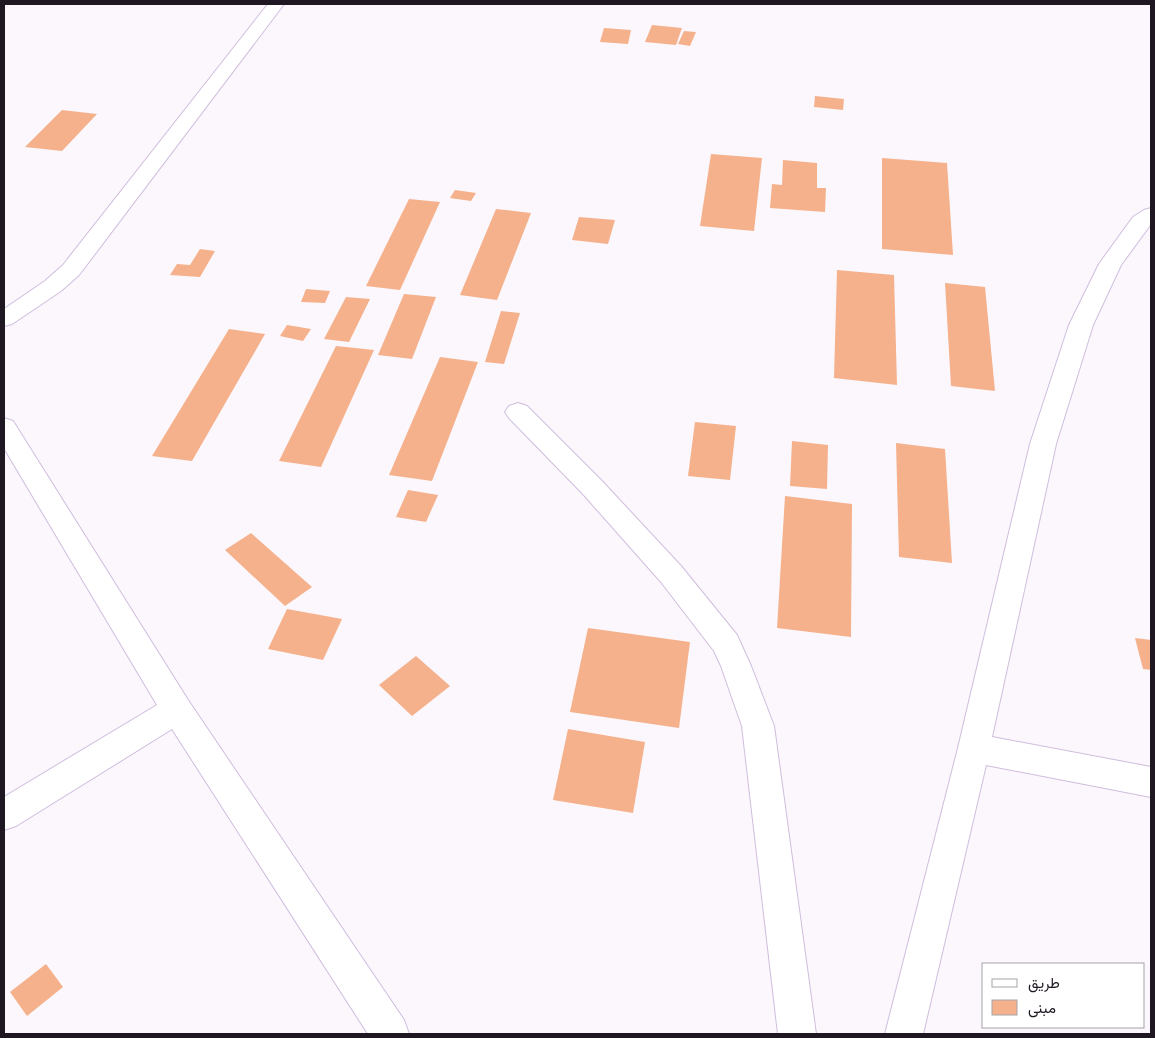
<svg xmlns="http://www.w3.org/2000/svg" width="1155" height="1038" font-family="Poppins,Vazirmatn,sans-serif">
<style>
.building{fill:#f5b18b}
.lines{fill:none;stroke-linecap:round;stroke-linejoin:round}
.minor-casing{stroke:#d0bddd;stroke-width:2}
.minor{fill:#fff;fill-rule:evenodd}
</style>
<rect width="100%" height="100%" fill="#fbf7fd"/>
<g class="building">
<polygon points="652,25 682,28 676,45 645,42"/>
<polygon points="604,28 631,30 628,44 600,42"/>
<polygon points="684,31 696,32 690,46 678,44"/>
<polygon points="815,96 844,99 843,110 814,107"/>
<polygon points="62,110 97,114 62,151 25,147"/>
<polygon points="711,154 762,158 754,231 700,226"/>
<polygon points="882,158 947,163 953,255 882,249"/>
<polygon points="783,160 817,163 817,188 826,188 825,212 770,208 772,184 782,185"/>
<polygon points="455,190 476,193 471,201 450,198"/>
<polygon points="409,199 440,202 400,290 366,286"/>
<polygon points="496,209 531,213 497,300 460,295"/>
<polygon points="579,217 615,220 608,244 572,240"/>
<polygon points="200,249 215,251 200,277 170,275 177,264 190,265"/>
<polygon points="837,270 894,275 897,385 834,378"/>
<polygon points="945,283 985,287 995,391 951,386"/>
<polygon points="306,289 330,291 325,303 301,302"/>
<polygon points="404,294 436,297 412,359 378,355"/>
<polygon points="346,297 370,299 349,342 324,339"/>
<polygon points="501,311 520,313 504,364 485,362"/>
<polygon points="287,325 311,329 303,341 280,336"/>
<polygon points="229,329 265,334 192,461 152,456"/>
<polygon points="336,346 374,350 321,467 279,461"/>
<polygon points="440,357 478,362 432,481 389,475"/>
<polygon points="695,422 736,426 730,480 688,476"/>
<polygon points="792,441 828,445 827,489 790,486"/>
<polygon points="896,443 945,449 952,563 899,557"/>
<polygon points="408,490 438,495 426,522 396,517"/>
<polygon points="785,496 852,504 851,637 777,628"/>
<polygon points="251,533 312,587 285,606 225,550"/>
<polygon points="287,609 342,619 323,660 268,649"/>
<polygon points="588,628 690,642 679,728 570,712"/>
<polygon points="1135,638 1151,640 1151,670 1143,669"/>
<polygon points="416,656 450,686 412,716 379,685"/>
<polygon points="568,729 645,742 633,813 553,800"/>
<polygon points="46,964 63,987 27,1016 10,992"/>
</g>
<g class="lines">
<g class="minor-casing">
<g id="minor">
<polygon points="268,4 284,4 79,275 61,291 12,324 4,326 4,309 45,281 63,265"/>
<polygon points="1151,208 1151,224 1121,265 1093,325 1056,444 992,737 1151,767 1151,797 986,765 923,1034 885,1034 958,748 1030,444 1069,325 1099,264 1133,217 1144,210"/>
<polygon points="518,403 527,406 601,480 681,566 737,635 751,666 774,726 816,1034 778,1034 742,726 721,666 714,651 661,582 583,494 509,418 505,412 509,406"/>
<polygon points="4,418 13,421 188,700 404,1020 409,1034 368,1034 172,729 16,826 4,830 4,797 157,705 4,448"/>
</g>
</g>
<use href="#minor" class="minor"/>
</g>
<rect width="1155" height="1038" fill="none" stroke="#1f1823" stroke-width="10"/>
<rect x="982" y="963" width="162" height="65" fill="#ffffff" stroke="#a5a3a7"/>
<rect x="992" y="979" width="25" height="8" fill="#ffffff" stroke="#a5a3a7"/>
<text x="1028" y="988" font-size="15" fill="#1f1823">طريق</text>
<rect x="992" y="1000" width="25" height="15" fill="#f5b18b" stroke="#a5a3a7"/>
<text x="1028" y="1013" font-size="15" fill="#1f1823">مبنى</text>
</svg>
